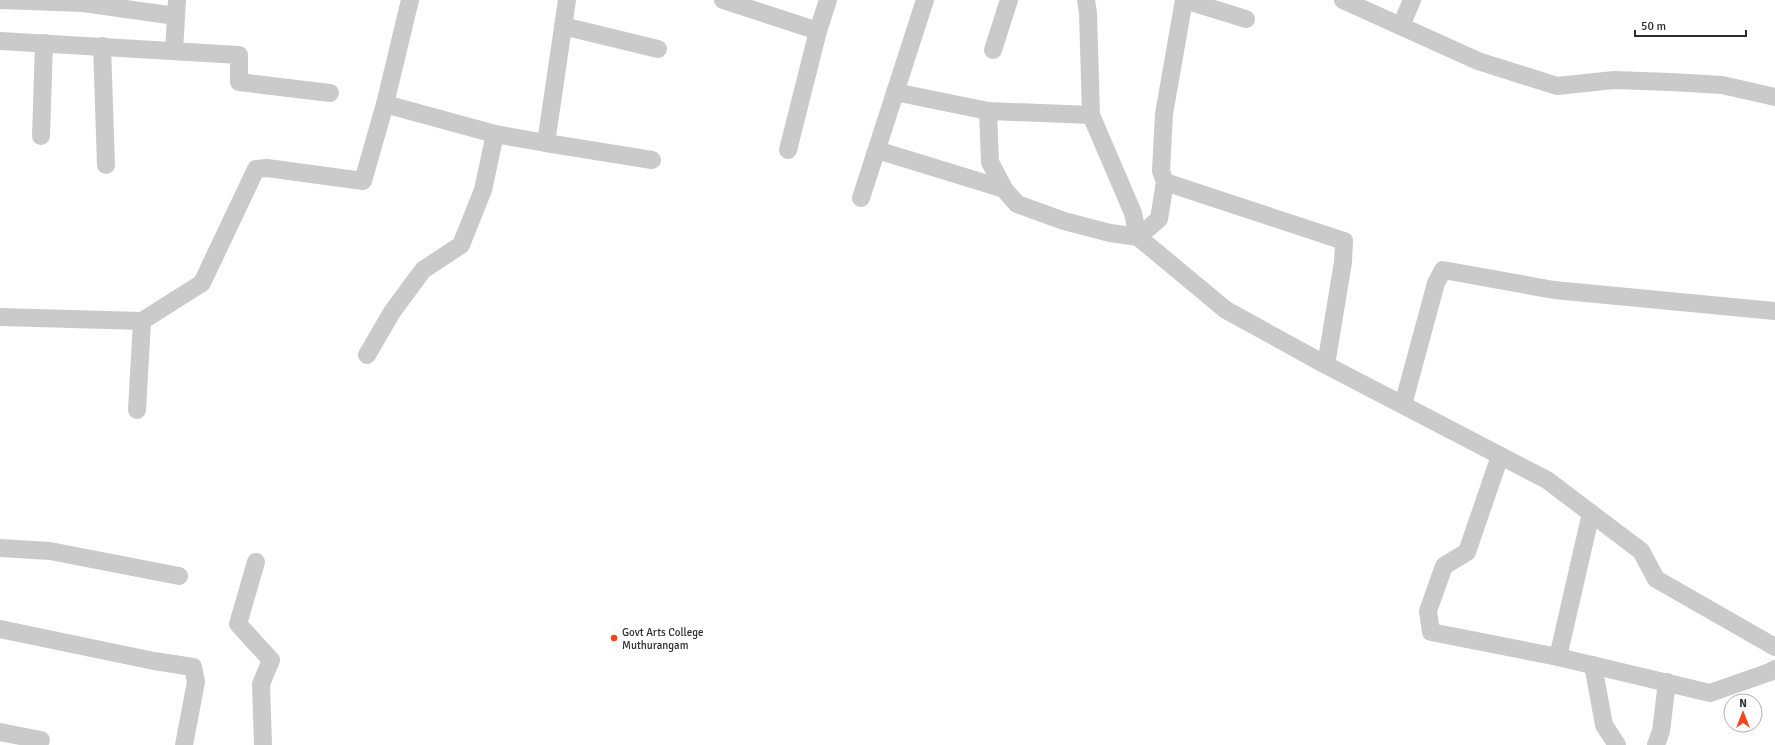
<svg xmlns="http://www.w3.org/2000/svg" width="1775" height="745" font-family="Signika,sans-serif">
<style>
.lines{fill:none;stroke-linecap:round;stroke-linejoin:round}
.minor{stroke:#cacaca;stroke-width:18}
.poi-dot{fill:#f7461d;stroke:#fff;stroke-width:1.5}
.labels{text-anchor:middle;dominant-baseline:central;stroke-width:4;stroke-linejoin:round;paint-order:stroke}
.poi-label{font-size:11px;fill:#2d2d2d;stroke:#fff;text-anchor:start}
</style>
<rect width="100%" height="100%" fill="#fff"/>
<g class="lines">
<g class="minor">
<polyline points="0,0 83,3 176,16"/>
<polyline points="410,0 385,104 495,134 546,143 567,0"/>
<polyline points="723,0 818,31 828,0"/>
<polyline points="1184,0 1246,19"/>
<polyline points="1343,0 1478,61 1557,86 1614,80 1671,82 1722,85 1775,97"/>
<polyline points="563,26 658,49"/>
<polyline points="1401,26 1412,0"/>
<polyline points="0,41 239,55 239,82 330,93"/>
<polyline points="102,46 106,165"/>
<polyline points="993,50 1009,0"/>
<polyline points="174,51 177,0"/>
<polyline points="895,92 988,111 1091,115 1088,13 1086,0"/>
<polyline points="988,111 990,162 1004,189 1017,204 1064,221 1110,233 1138,237 1226,310 1326,365 1547,480 1641,551 1656,579 1775,647"/>
<polyline points="1091,115 1133,213 1138,237 1159,219 1165,182 1161,171 1164,114 1184,0"/>
<polyline points="41,136 44,43"/>
<polyline points="546,143 652,160"/>
<polyline points="788,150 818,31"/>
<polyline points="877,150 1004,189"/>
<polyline points="1165,182 1344,241 1343,262 1326,365"/>
<polyline points="861,198 925,0"/>
<polyline points="0,317 142,321 202,283 256,169 267,168 363,181 385,104"/>
<polyline points="367,355 392,312 423,270 461,245 483,190 495,134"/>
<polyline points="1403,405 1436,283 1443,270 1554,290 1775,311"/>
<polyline points="137,410 142,321"/>
<polyline points="1500,456 1467,552 1444,566 1428,611 1431,632 1558,657 1710,693 1770,672 1775,669"/>
<polyline points="0,548 50,551 179,576"/>
<polyline points="256,562 238,624 271,660 261,684 263,745"/>
<polyline points="0,629 154,661 193,667 196,682 184,745"/>
<polyline points="1558,657 1591,513"/>
<polyline points="1593,665 1604,725 1617,745"/>
<polyline points="0,732 41,740"/>
<polyline points="1656,745 1661,731 1667,682"/>
</g>
</g>
<circle class="poi-dot" cx="614" cy="638" r="4"/>
<g class="labels">
<g class="poi-label">
<text x="622" y="632">Govt Arts College<tspan x="622" dy="13">Muthurangam</tspan></text>
</g>
</g>
<g transform="translate(1743 713)"><circle r="19" fill="#ffffff" stroke="#ababab"/>
<path d="M0-3L7 15L0 10L-7 15Z" fill="#f7461d"/>
<text y="-6" font-size="11" font-weight="bold" text-anchor="middle" fill="#2d2d2d">N</text>
</g>
<path d="M1635 30v6h111v-6" fill="none" stroke="#2d2d2d" stroke-width="2"/>
<text x="1641" y="30" font-size="12" fill="#2d2d2d" stroke="#ffffff" stroke-width="3" paint-order="stroke">50 m</text>
</svg>
